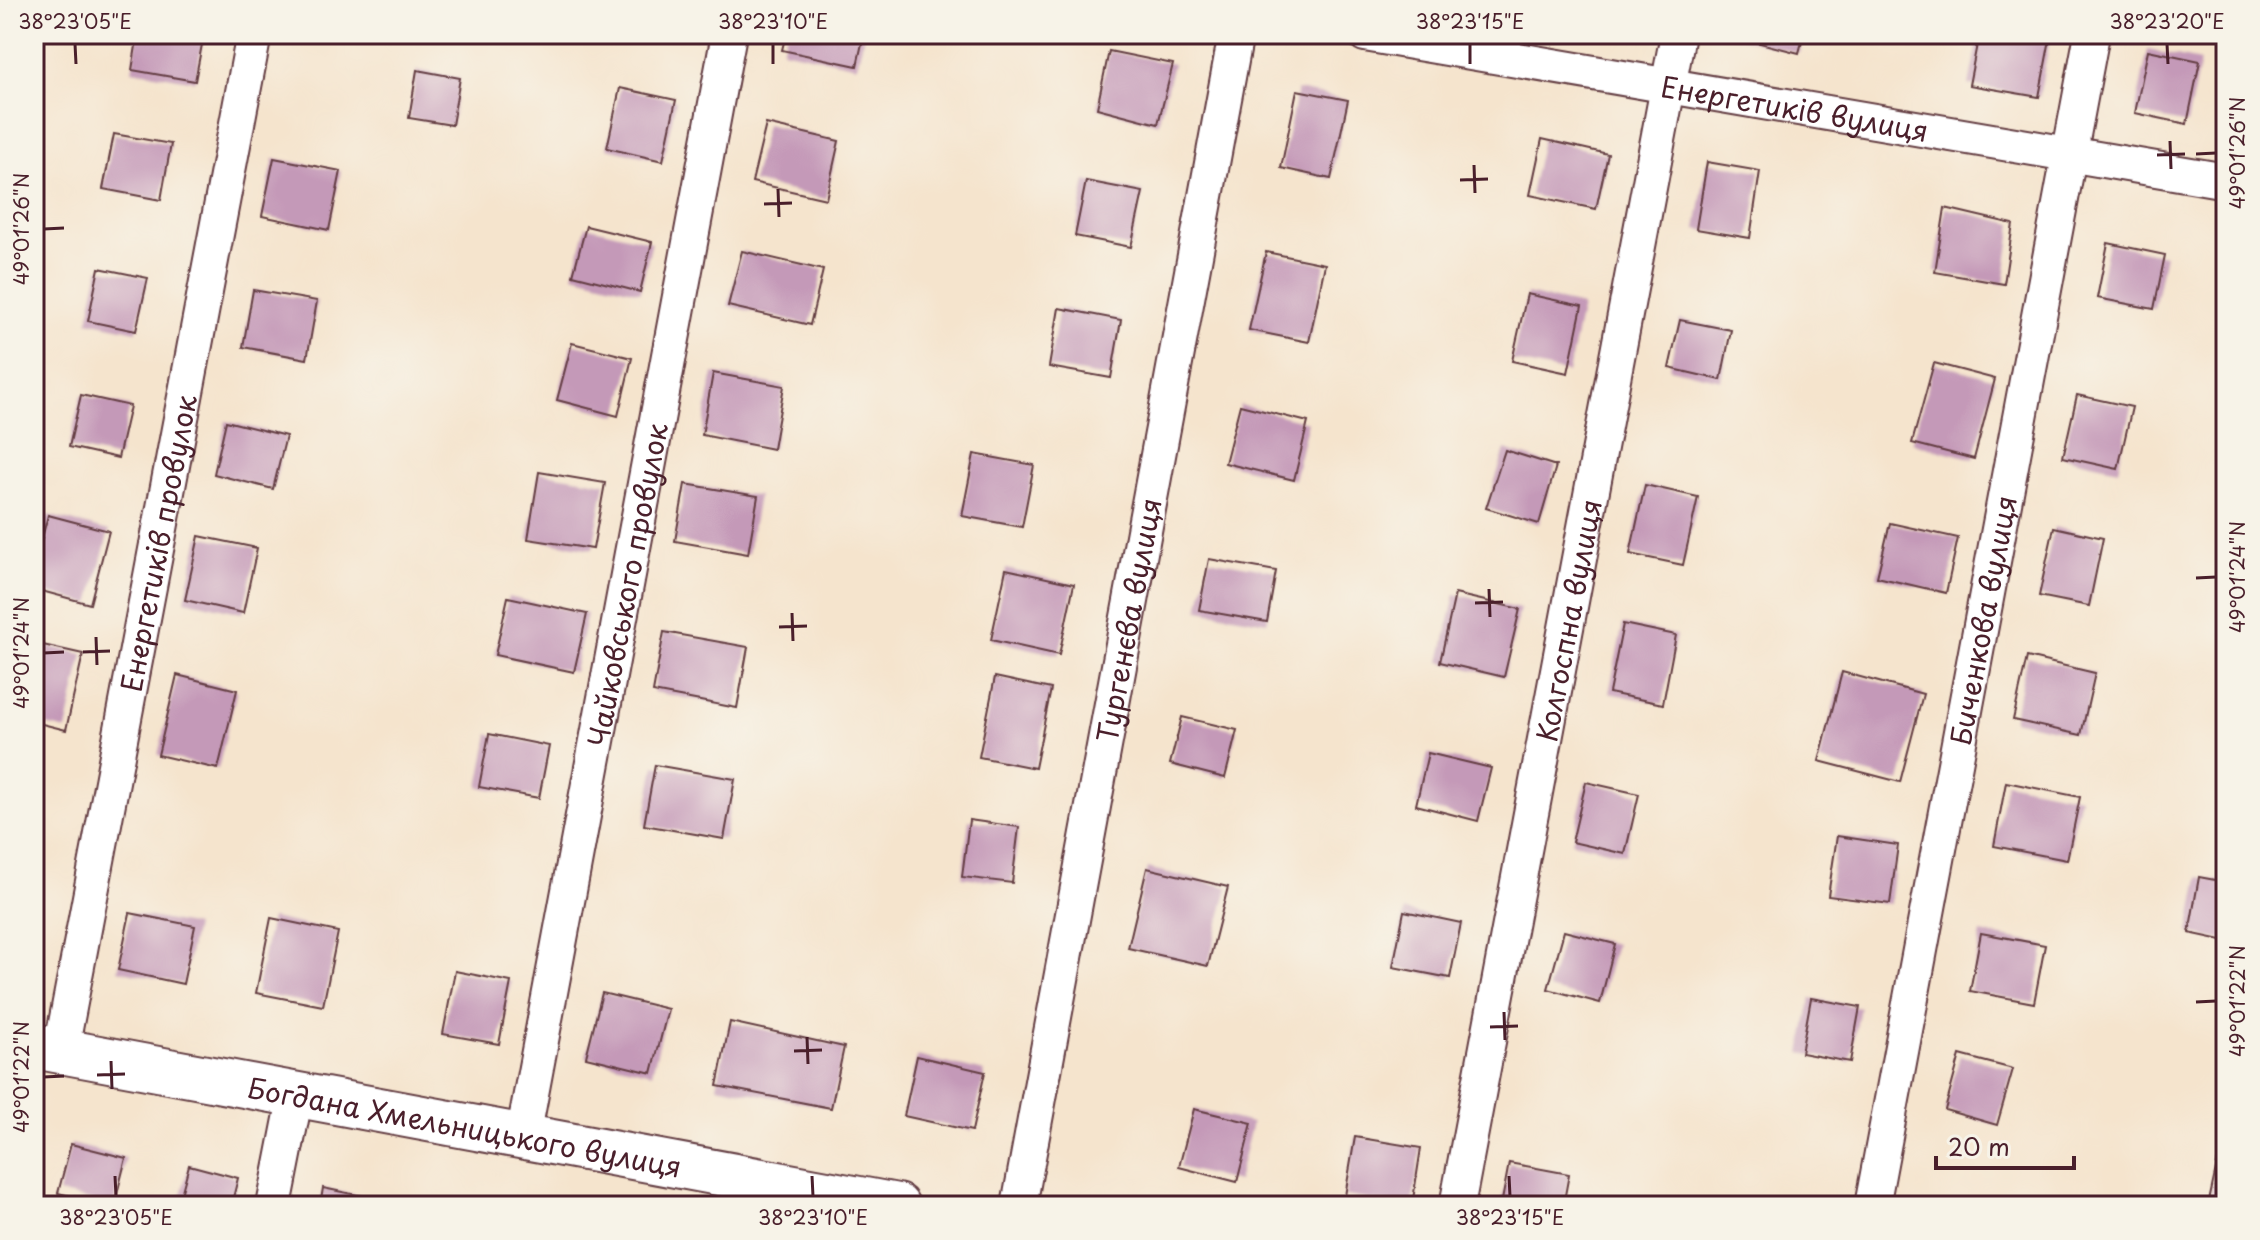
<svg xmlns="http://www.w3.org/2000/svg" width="2260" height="1240" font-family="'Playpen Sans',sans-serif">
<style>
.building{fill:#c499b8}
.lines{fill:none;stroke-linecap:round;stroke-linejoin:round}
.minor-casing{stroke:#643d43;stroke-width:38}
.tertiary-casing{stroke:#643d43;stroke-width:48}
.minor{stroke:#fff;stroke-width:34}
.tertiary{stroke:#fff;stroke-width:44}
.ticks{fill:none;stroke:#4a1f2b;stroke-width:3}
.labels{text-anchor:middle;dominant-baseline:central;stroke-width:8;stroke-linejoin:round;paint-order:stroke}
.street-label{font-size:28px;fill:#4a1f2b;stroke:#f7f3e8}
.neatline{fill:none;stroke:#4a1f2b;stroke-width:3}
.ticks-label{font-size:20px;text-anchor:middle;fill:#4a1f2b}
</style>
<rect width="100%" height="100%" fill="#f7f3e8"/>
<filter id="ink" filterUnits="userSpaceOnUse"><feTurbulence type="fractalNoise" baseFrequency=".0125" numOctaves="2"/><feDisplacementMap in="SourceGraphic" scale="16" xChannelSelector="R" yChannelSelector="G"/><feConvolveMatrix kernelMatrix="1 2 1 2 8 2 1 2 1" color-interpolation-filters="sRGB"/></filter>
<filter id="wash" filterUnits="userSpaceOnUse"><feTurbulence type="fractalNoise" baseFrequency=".006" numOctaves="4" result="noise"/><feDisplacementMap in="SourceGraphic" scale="32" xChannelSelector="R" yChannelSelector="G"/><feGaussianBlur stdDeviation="1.8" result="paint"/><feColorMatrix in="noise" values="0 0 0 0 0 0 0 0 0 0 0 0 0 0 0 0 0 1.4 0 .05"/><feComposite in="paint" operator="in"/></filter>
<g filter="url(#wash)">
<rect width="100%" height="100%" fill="#f5e4cd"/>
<g id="blocks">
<g class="building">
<polygon points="138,34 204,34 195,81 132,70"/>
<polygon points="786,34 864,34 857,66 782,50"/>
<polygon points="1725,34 1804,34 1799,53"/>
<polygon points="1979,34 2051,34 2039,97 1969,85"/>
<polygon points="2148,50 2200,61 2187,124 2135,113"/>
<polygon points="1109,51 1173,64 1158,124 1097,108"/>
<polygon points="417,70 460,78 452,125 409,118"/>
<polygon points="620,88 676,100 663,161 607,148"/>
<polygon points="1297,90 1348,100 1331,179 1281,168"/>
<polygon points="766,124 839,141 826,199 752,182"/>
<polygon points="114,134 171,144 161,200 103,189"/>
<polygon points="1542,139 1608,154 1596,209 1530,195"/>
<polygon points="274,158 341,171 329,230 262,216"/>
<polygon points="1707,162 1760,171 1750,238 1696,229"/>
<polygon points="1086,181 1143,192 1131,247 1075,236"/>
<polygon points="1945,208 2013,224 2004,284 1935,272"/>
<polygon points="586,226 652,242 640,292 573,275"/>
<polygon points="2108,243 2165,255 2154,309 2097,298"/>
<polygon points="742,251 823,270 810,325 728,306"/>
<polygon points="1266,252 1325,264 1309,342 1249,330"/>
<polygon points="99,268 148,278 136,331 88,321"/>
<polygon points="253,290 317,301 307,359 243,347"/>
<polygon points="1527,294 1582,306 1568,373 1512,361"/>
<polygon points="1059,308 1121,320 1111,378 1049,367"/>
<polygon points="1680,320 1731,330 1721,380 1669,368"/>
<polygon points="572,343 632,358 618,416 557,400"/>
<polygon points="1934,363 1995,379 1974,459 1912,443"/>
<polygon points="713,373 784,386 773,449 702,435"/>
<polygon points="81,395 130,406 118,458 69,447"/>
<polygon points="2077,395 2132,407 2118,469 2063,457"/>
<polygon points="1240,405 1308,422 1294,480 1225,463"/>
<polygon points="226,421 286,436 273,489 214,474"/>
<polygon points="1505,450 1556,466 1539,524 1486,508"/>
<polygon points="974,454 1034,465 1022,527 962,516"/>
<polygon points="539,472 605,483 593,549 528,539"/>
<polygon points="685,484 758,496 748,554 675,541"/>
<polygon points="1645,485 1698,497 1683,565 1630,554"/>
<polygon points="48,515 109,531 90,604 34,589 34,569"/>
<polygon points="1890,523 1958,538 1946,593 1877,577"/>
<polygon points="2054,527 2103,538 2089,606 2039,596"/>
<polygon points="199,536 257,548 243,613 185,600"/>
<polygon points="1209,559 1276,571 1267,622 1199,610"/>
<polygon points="1006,569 1074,584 1059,655 991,640"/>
<polygon points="1455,594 1520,609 1504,677 1440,662"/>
<polygon points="508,597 587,614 574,672 495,655"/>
<polygon points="1623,624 1676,635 1663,704 1609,693"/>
<polygon points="664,632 748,647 737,708 653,692"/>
<polygon points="34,643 83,654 66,730 34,722"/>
<polygon points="2027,657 2095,673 2081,735 2013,720"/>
<polygon points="1842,672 1923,694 1900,782 1819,761"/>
<polygon points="177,675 237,690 218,769 158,755"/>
<polygon points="995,677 1051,689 1035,768 979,757"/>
<polygon points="1182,717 1237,730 1225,778 1170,764"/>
<polygon points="489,734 549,746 539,798 479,787"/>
<polygon points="1428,753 1491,768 1478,821 1416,805"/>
<polygon points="655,765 735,779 724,839 644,825"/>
<polygon points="1586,782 1639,794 1625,854 1572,842"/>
<polygon points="2006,782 2080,797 2067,860 1994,846"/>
<polygon points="969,820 1019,827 1012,883 962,877"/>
<polygon points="1837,836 1898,845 1890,904 1828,896"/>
<polygon points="1147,868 1228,887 1208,966 1128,948"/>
<polygon points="2199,877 2226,882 2226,941 2189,933"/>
<polygon points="1404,911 1461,923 1450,978 1393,967"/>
<polygon points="130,913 195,926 183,984 118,970"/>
<polygon points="271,918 338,932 323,1006 256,993"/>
<polygon points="1564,931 1615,944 1600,1003 1548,989"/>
<polygon points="1981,933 2045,945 2034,1003 1970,991"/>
<polygon points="455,971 511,982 499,1044 443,1034"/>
<polygon points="602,993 668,1009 652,1073 586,1057"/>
<polygon points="1811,998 1860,1007 1850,1062 1801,1053"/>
<polygon points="730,1022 844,1047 831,1108 717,1086"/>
<polygon points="1960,1055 2013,1069 1997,1125 1945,1110"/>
<polygon points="917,1056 985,1072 972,1131 904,1116"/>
<polygon points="1194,1109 1252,1123 1237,1182 1179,1167"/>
<polygon points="1355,1137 1421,1148 1412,1206 1345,1196"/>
<polygon points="71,1144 126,1158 114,1206 58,1193"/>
<polygon points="2219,1155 2226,1157 2226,1206 2208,1206"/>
<polygon points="1509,1163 1569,1174 1563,1206 1501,1206"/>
<polygon points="189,1165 238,1178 231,1206 178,1206"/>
<polygon points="323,1188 381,1200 379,1206 320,1206"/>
</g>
</g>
</g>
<g filter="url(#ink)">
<use href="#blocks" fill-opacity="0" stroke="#643d43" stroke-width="2"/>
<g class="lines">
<g class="minor-casing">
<g id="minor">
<path id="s1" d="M1365 34 2226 181"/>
<path id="s2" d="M61 1050 254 34"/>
<path id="s3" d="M523 1137 729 34"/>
<polyline points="274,1206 296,1094"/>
<path id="s4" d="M1019 1206 1236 34"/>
<path id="s5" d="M1457 1206 1678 34"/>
<path id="s6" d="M1872 1206 2092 34"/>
</g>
</g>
<g class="tertiary-casing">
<g id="tertiary">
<path id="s7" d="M34 1046 897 1206"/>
</g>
</g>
<use href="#minor" class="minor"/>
<use href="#tertiary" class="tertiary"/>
</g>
</g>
<path class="ticks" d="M75 44 76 64M773 44V64M1470 44V64M2167 44 2168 64M2170 141 2171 169M2196 154 2216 153M2157 155 2185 154M1474 165 1475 193M1460 180 1488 179M778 189 779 217M764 204 792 203M44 229 64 228M2196 578 2216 577M1489 589 1490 617M1475 603 1503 602M792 613 793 641M779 627 807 626M96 637 97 665M83 652 110 651M44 653 64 652M2196 1002 2216 1001M1504 1012 1505 1040M1490 1027 1518 1026M807 1037 808 1064M794 1051 822 1050M111 1061 112 1089M97 1075 125 1074M44 1077 64 1076M115 1176 116 1196M812 1176 813 1196M1509 1176 1510 1196"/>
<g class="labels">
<g class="street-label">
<text stroke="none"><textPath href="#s1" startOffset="436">Енергетиків вулиця</textPath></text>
<text stroke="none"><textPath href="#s2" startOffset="516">Енергетиків провулок</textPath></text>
<text stroke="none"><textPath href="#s3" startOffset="562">Чайковського провулок</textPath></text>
<text stroke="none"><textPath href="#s4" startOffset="596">Тургенєва вулиця</textPath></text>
<text stroke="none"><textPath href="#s5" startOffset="596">Колгоспна вулиця</textPath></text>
<text stroke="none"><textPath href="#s6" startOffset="596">Биченкова вулиця</textPath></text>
<text stroke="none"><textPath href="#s7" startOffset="438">Богдана Хмельницького вулиця</textPath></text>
</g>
</g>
<rect width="2260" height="1240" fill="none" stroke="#f7f3e8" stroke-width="88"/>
<path d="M1936 1156v12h138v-12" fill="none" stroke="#4a1f2b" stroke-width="4"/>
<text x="1948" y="1156" font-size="24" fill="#4a1f2b" stroke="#f7f3e8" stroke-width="6" paint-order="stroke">20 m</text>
<rect x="44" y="44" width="2172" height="1152" class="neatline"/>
<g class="ticks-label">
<text x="75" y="29">38°23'05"E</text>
<text x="773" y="29">38°23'10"E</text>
<text x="1470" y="29">38°23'15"E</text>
<text x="2167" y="29">38°23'20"E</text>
<text transform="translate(2238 153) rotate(-90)" y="7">49°01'26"N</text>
<text transform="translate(22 229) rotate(-90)" y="7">49°01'26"N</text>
<text transform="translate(2238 577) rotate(-90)" y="7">49°01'24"N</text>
<text transform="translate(22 653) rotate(-90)" y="7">49°01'24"N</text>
<text transform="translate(2238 1001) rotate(-90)" y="7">49°01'22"N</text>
<text transform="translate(22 1077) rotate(-90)" y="7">49°01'22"N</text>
<text x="116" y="1225">38°23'05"E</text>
<text x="813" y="1225">38°23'10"E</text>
<text x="1510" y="1225">38°23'15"E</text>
</g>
</svg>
